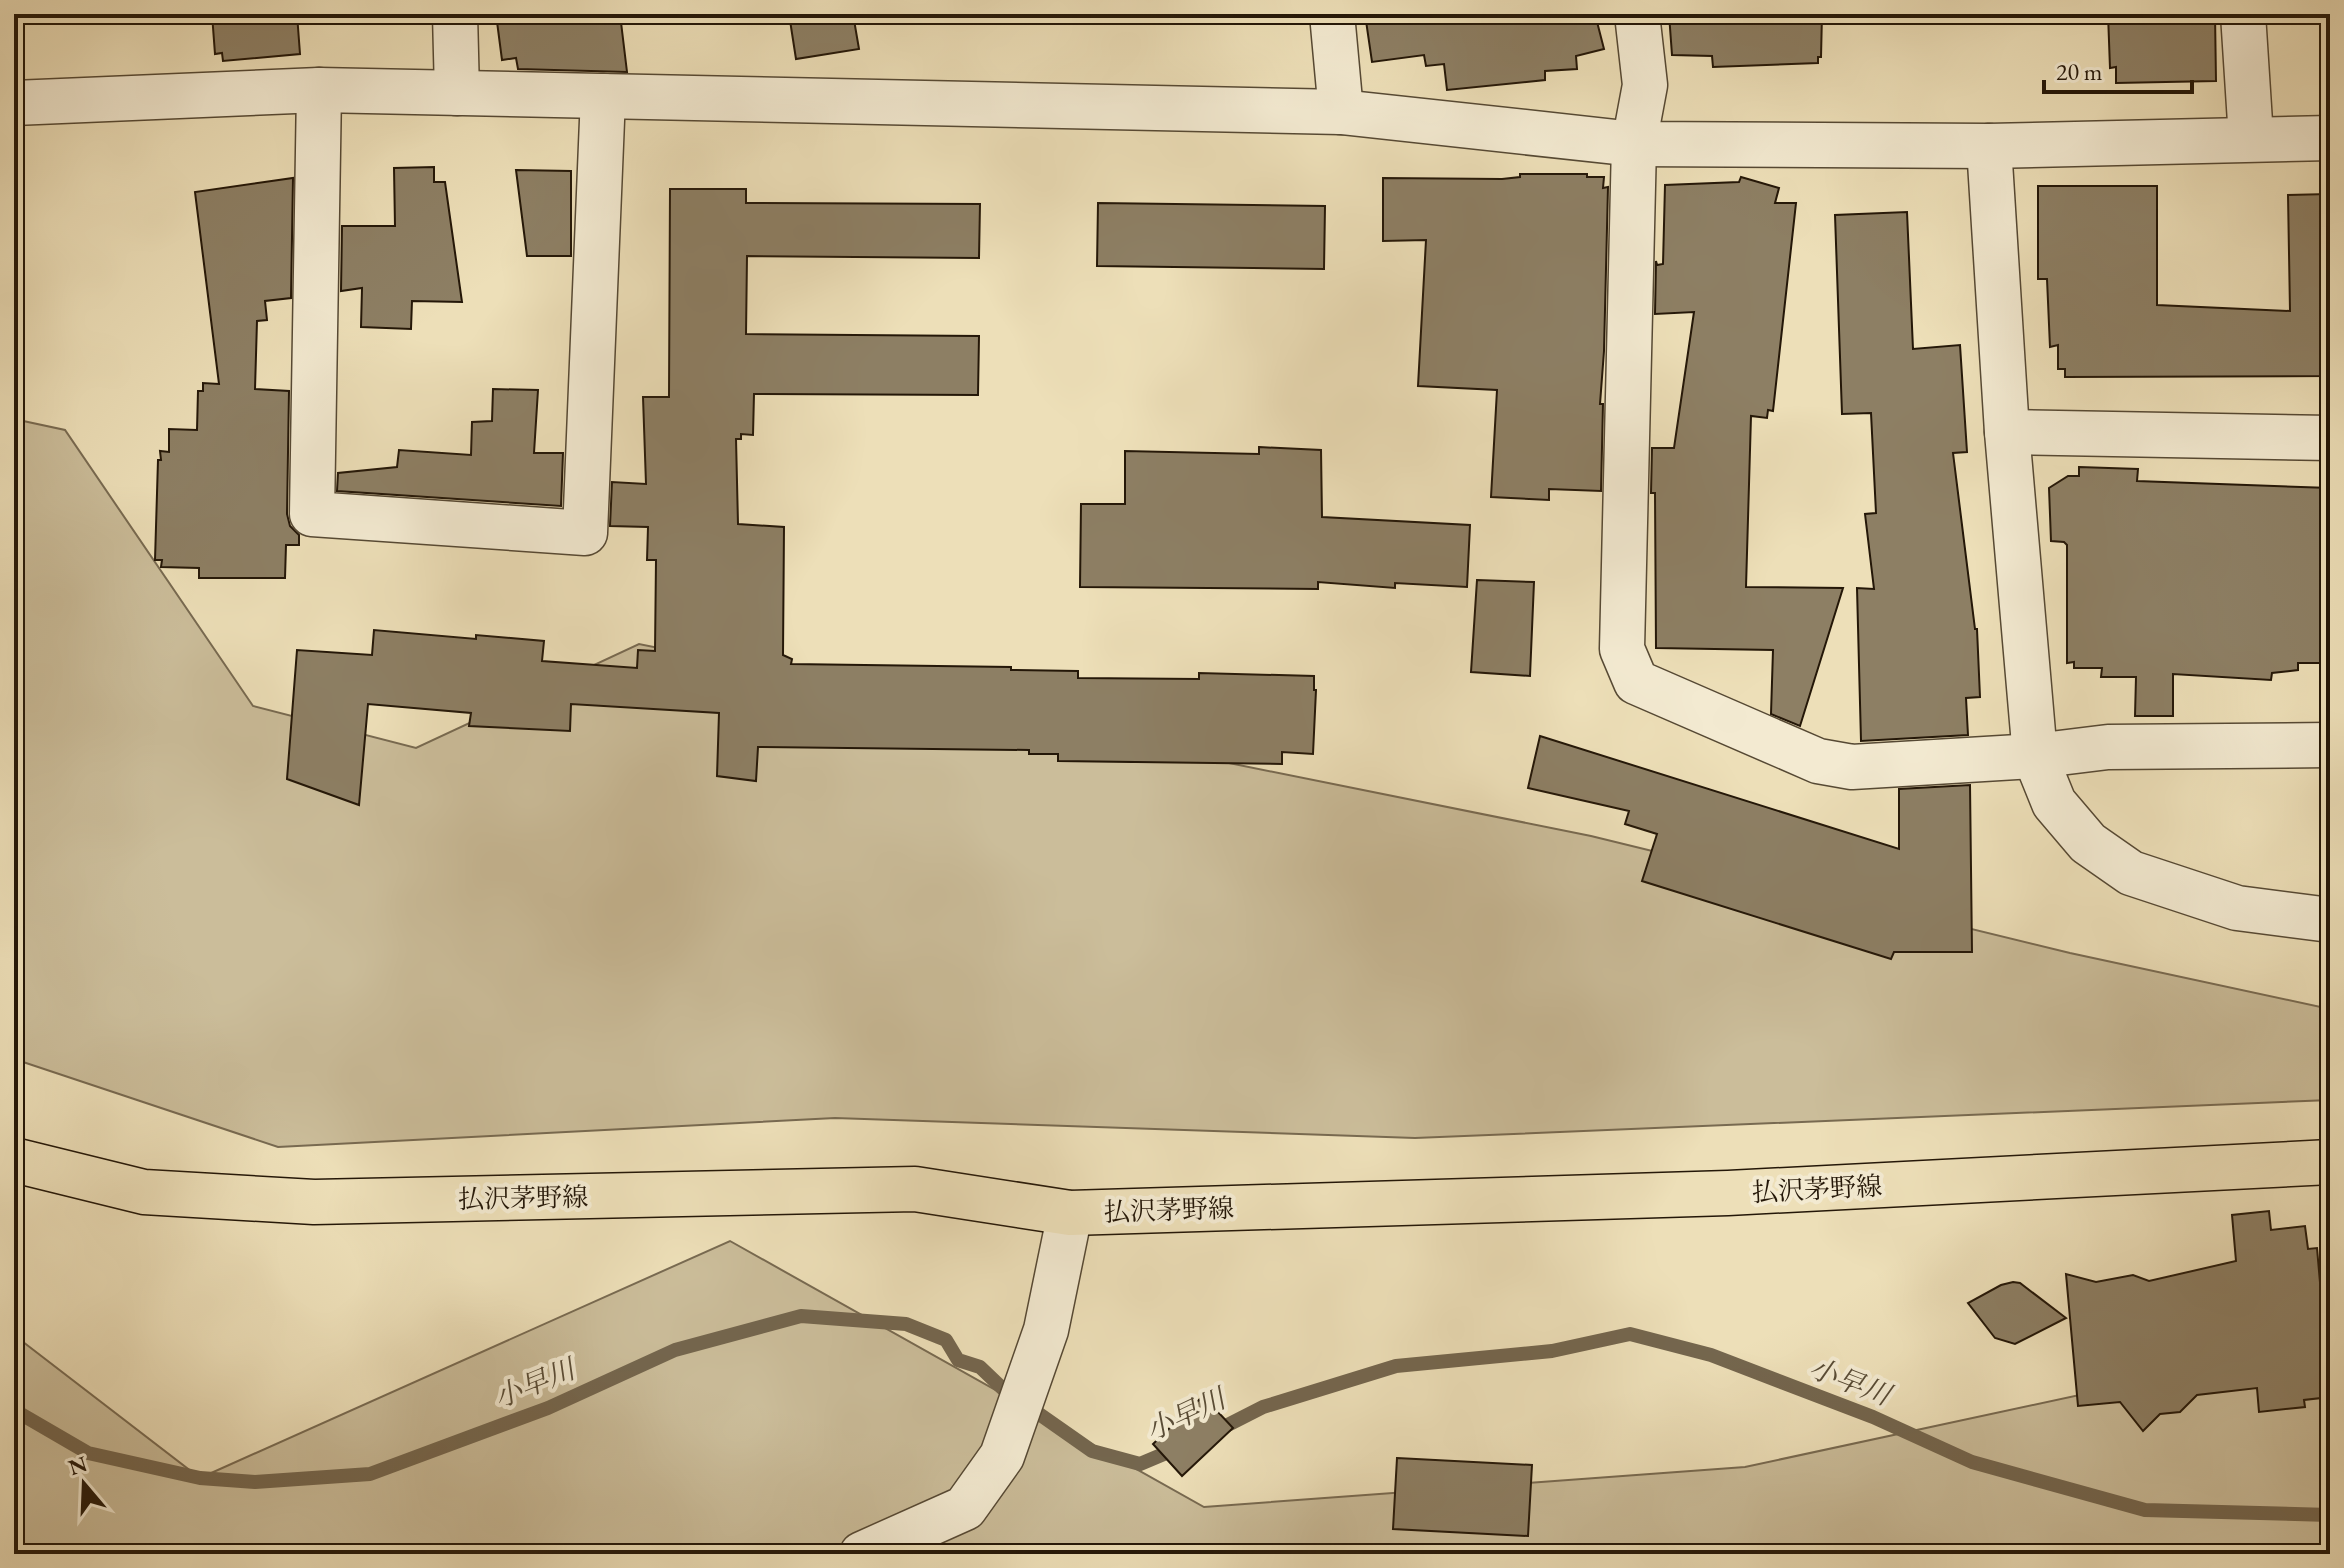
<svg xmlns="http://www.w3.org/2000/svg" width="2344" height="1568" font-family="'EB Garamond','Noto Serif JP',serif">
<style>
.green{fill:#cbbd9a;stroke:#786a51;stroke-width:2}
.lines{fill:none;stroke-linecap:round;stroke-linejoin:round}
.stream{stroke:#74664e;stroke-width:14}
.building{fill:#8d7f64;stroke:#241708;stroke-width:2}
.minor-casing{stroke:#564934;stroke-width:47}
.major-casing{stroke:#241708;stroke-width:47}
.minor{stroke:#f3ead1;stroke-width:44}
.major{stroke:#eddfb8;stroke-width:44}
.labels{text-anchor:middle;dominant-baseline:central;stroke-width:8;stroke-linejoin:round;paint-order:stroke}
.street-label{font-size:26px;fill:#241708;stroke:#f3ead1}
.water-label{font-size:28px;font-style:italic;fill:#594c36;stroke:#f3ead1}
</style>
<rect width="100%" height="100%" fill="#eddfb8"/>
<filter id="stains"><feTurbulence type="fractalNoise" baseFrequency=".0025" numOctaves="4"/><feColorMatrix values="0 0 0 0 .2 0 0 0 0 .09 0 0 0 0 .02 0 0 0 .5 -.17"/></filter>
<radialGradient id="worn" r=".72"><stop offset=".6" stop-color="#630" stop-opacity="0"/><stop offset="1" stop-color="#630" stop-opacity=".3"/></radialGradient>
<g class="green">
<polygon points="14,419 65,430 253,706 416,748 639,644 1591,836 2070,953 2330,1009 2330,1100 1415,1138 835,1118 278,1147 14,1059"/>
<polygon points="730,1241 1204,1507 1745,1467 2330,1341 2330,1554 14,1554 14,1335 200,1478"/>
</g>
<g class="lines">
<g class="stream">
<polyline points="14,1410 88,1453 200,1478 255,1482 370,1474 548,1408 675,1350 801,1316 906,1324 946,1340 958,1360 980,1367 1002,1388 1092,1451 1140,1464 1178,1448"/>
<polyline points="1212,1433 1263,1407 1396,1366 1552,1351 1630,1334 1711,1355 1873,1417 1972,1462 2145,1510 2330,1515"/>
</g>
</g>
<g class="building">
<polygon points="212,14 297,14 300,54 223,61 222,53 215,54"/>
<polygon points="496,14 620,14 627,72 518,69 516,58 502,60"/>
<polygon points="789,14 853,14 859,49 796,59"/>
<polygon points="1365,14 1595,14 1604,49 1576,56 1577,69 1545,71 1545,80 1447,90 1444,64 1426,66 1424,55 1372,62"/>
<polygon points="1669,14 1822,14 1821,57 1818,57 1818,63 1713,67 1712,56 1672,55"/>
<polygon points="2108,14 2215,14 2216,81 2116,83 2116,67 2110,68"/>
<polygon points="434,167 434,182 445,182 462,302 412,301 411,329 361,327 362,288 341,291 342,226 395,226 394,168"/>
<polygon points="516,170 571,171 571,256 527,256"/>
<polygon points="1520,174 1587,174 1587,177 1604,177 1603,188 1608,187 1604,351 1600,404 1603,404 1601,491 1549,489 1549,500 1491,497 1497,390 1418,386 1426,240 1383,241 1383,178 1502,179 1520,177"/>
<polygon points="1741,177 1779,188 1775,203 1796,203 1773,411 1768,410 1767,418 1751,416 1746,587 1843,588 1800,726 1771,714 1773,650 1656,648 1655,493 1651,493 1652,448 1674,448 1694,312 1655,314 1656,261 1657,265 1663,264 1665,185 1739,182"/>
<polygon points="293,178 291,298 265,301 267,320 257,321 255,389 289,391 287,514 290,526 299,535 299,545 286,545 285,578 199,578 199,568 161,567 162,560 155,560 158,460 161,460 160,451 169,452 169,429 197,430 198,391 203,391 203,383 219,384 195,192"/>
<polygon points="2038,186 2157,186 2157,305 2290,311 2288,195 2329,194 2330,376 2065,377 2065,369 2058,369 2058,345 2050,347 2047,279 2038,279"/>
<polygon points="670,189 746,189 746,203 980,204 979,258 747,256 746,334 979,336 978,395 754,394 753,435 741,434 741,439 736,439 738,524 784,527 783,655 792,659 791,664 1011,667 1011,670 1078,671 1078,678 1199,679 1199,673 1314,676 1314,690 1316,690 1313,754 1282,752 1282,764 1058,761 1058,754 1029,754 1029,750 758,747 756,781 717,776 719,713 571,704 570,731 469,726 471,713 368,704 359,805 287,779 297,650 372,655 374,630 476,639 476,635 544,641 542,661 637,668 638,650 655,651 656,560 647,560 648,527 610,526 612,482 646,484 643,397 669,397"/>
<polygon points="1098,203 1325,206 1324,269 1097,266"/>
<polygon points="1907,212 1913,349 1960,345 1967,452 1953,453 1975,629 1977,629 1980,697 1966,698 1968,735 1861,741 1857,588 1874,589 1865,514 1876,513 1871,413 1842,414 1835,215"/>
<polygon points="493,389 538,390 534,453 563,453 561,506 337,491 338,473 397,467 399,450 471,455 472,422 492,421"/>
<polygon points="1259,447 1321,450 1322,517 1470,525 1467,587 1395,583 1395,588 1318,582 1318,589 1080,587 1081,504 1125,504 1125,451 1259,454"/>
<polygon points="2079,467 2138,469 2137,481 2330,488 2330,663 2298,663 2298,670 2272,673 2271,680 2173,674 2173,716 2135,716 2136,677 2101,677 2102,668 2074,668 2074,662 2067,663 2067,545 2064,542 2051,541 2049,488 2068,476 2079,476"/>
<polygon points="1477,580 1534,582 1530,676 1471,672"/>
<polygon points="1540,736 1899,849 1899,789 1970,785 1972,952 1894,952 1891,959 1642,881 1657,834 1625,824 1629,811 1528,788"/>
<polygon points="2269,1211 2271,1230 2305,1226 2308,1249 2317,1248 2330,1397 2304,1400 2305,1407 2259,1412 2257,1388 2197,1395 2180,1412 2160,1414 2143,1431 2120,1402 2078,1406 2066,1274 2096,1282 2133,1275 2149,1281 2236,1261 2232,1215"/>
<polygon points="2013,1282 2020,1283 2066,1318 2015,1344 1995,1338 1968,1303 2001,1285"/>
<polygon points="1203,1396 1233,1428 1182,1476 1153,1444"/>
<polygon points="1397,1458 1532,1465 1528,1536 1393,1529"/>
</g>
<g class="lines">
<g class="minor-casing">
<g id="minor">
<polyline points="455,14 457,93"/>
<polyline points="1332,14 1341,112"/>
<polyline points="1637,14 1645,85 1634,144 1622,649 1636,682 1818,761 1852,767 2035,756 2108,747 2330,745"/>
<polyline points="2243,14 2251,138"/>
<polyline points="319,90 312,514 585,533 603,96"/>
<polyline points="14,103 319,90 1341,112 1634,144 1989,146 2330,138"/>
<polyline points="1989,146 2007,432 2035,756 2054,803 2088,843 2131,873 2237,908 2330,920"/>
<polyline points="2007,432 2330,438"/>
<polyline points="862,1554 965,1508 1002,1456 1046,1330 1070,1213"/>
</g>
</g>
<g class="major-casing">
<polyline id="major" points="14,1160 144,1192 314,1202 915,1189 1070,1213 1728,1193 2330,1162"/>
</g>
<use href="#minor" class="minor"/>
<use href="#major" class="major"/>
</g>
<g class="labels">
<g class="street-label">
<text transform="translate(1817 1189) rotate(-3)">払沢茅野線</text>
<text transform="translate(523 1198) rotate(-1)">払沢茅野線</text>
<text transform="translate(1169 1210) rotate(-2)">払沢茅野線</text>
</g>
<g class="water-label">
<text transform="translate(1850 1381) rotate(21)">小早川</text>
<text transform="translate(534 1383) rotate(-22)">小早川</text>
<text transform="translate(1185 1414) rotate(-25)">小早川</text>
</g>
</g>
<rect width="2344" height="1568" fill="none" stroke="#eddfb8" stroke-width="48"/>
<rect x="16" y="16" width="2312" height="1536" fill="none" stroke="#241708" stroke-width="4"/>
<rect x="24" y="24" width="2296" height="1520" fill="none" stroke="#241708" stroke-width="2"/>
<g transform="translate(84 1484) rotate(341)" stroke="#f3ead1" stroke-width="6" paint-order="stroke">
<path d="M0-6L14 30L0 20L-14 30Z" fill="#241708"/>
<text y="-12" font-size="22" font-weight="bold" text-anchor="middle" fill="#241708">N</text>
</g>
<path d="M2044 80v12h148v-12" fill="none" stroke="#241708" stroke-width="4"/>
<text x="2056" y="80" font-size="24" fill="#241708" stroke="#f3ead1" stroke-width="6" paint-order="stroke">20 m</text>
<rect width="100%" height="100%" filter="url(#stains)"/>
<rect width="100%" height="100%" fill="url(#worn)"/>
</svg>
